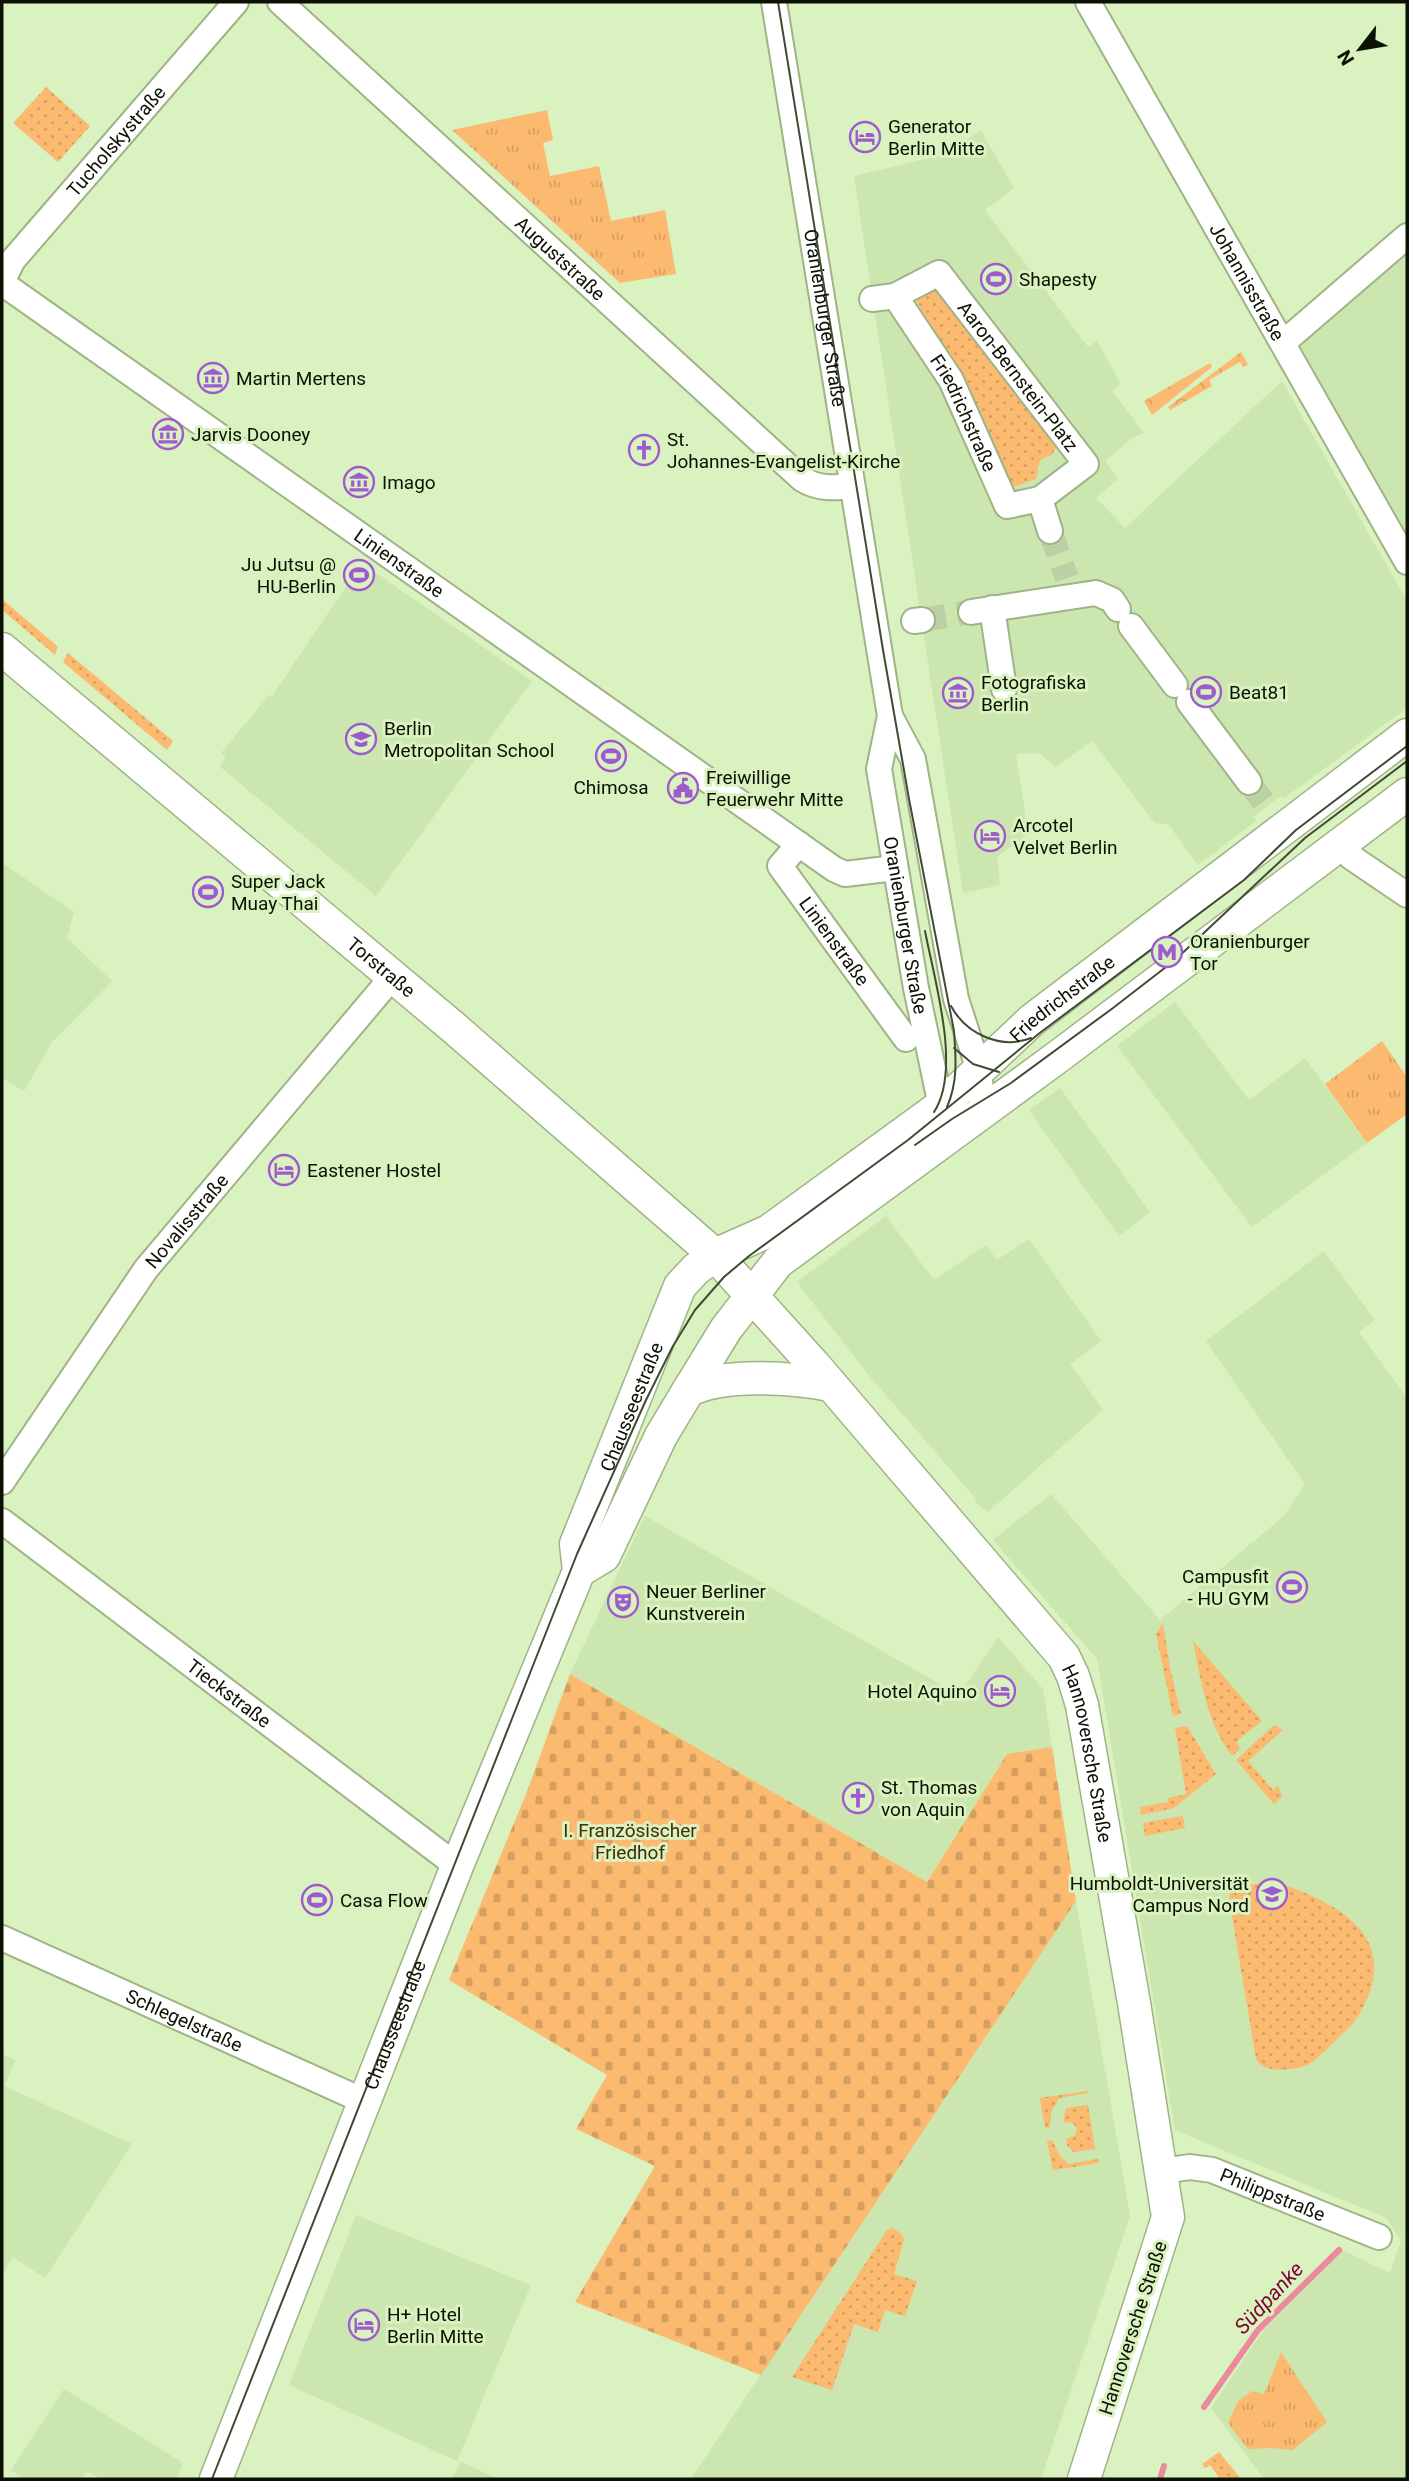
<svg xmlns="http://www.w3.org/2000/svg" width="1409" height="2481" font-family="Roboto,sans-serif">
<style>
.built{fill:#cbe6ae}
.grass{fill:url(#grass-dots)}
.forest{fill:url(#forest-crowns)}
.cemetery{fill:url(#cemetery-stones)}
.park{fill:url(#park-tufts)}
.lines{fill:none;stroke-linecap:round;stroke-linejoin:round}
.stream{stroke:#eb8a9c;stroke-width:6}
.minor-tunnel{stroke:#bbd0a4;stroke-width:24;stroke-dasharray:24 12;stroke-linecap:butt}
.minor-casing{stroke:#9eb485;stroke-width:28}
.major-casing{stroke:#9eb485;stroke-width:35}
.minor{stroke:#fff;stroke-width:24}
.major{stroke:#fff;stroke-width:32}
.tram{stroke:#404b34;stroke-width:2}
.labels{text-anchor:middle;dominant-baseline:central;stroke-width:6;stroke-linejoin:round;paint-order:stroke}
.poi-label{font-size:19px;fill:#0b1203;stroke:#daf1c0;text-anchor:start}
.street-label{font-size:19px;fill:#0b1203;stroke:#daf1c0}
.park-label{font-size:19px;fill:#452b09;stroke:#daf1c0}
.water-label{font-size:21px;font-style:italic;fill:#7d0332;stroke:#daf1c0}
</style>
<defs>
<pattern id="grass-dots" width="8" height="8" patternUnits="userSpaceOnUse" patternTransform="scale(1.75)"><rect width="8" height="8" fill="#fbba70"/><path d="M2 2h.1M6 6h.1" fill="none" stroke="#d69f5f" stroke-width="1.8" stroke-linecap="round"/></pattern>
<pattern id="forest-crowns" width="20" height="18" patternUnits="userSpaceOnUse" patternTransform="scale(1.75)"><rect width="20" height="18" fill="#fbba70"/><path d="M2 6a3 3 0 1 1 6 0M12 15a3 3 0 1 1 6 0" fill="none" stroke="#d69f5f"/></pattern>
<pattern id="cemetery-stones" width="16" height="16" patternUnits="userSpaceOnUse" patternTransform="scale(1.75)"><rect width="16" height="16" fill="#fbba70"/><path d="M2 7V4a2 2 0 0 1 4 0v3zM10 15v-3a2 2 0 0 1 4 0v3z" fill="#d69f5f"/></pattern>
<pattern id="park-tufts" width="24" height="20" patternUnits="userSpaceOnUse" patternTransform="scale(1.75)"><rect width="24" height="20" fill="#fbba70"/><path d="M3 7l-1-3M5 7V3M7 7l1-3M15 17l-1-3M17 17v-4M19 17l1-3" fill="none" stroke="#d69f5f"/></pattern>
</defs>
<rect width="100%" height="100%" fill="#daf1c0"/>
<g class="built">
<polygon points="981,131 1014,188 985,210 1088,347 1097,341 1121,384 1112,390 1144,433 1132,438 1105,461 1118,479 1096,498 1125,528 1282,381 1407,601 1407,708 1283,799 1281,796 1253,817 1256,821 1198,865 1168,824 1155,823 1092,741 1056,767 1039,753 1016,754 1026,819 1024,820 1032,831 997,857 1000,885 963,893 854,176 938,156"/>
<polygon points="1407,251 1407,543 1294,349"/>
<polygon points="362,563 532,681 376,896 219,766 226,757 221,753 269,695 272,696"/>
<polygon points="2,863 74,912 67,938 112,981 52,1042 24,1091 2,1078"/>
<polygon points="1175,1002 1249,1100 1305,1058 1367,1143 1252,1227 1117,1046"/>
<polygon points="1060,1088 1150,1212 1119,1236 1029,1110"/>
<polygon points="886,1216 934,1280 986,1245 997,1260 1029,1239 1101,1341 1070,1364 1103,1410 988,1512 975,1502 977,1500 865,1371 797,1282"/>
<polygon points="1324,1251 1375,1320 1359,1332 1407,1398 1407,2479 1264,2479 1211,2408 1262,2332 1342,2250 1390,2273 1401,2240 1386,2218 1175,2130 1097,1659 993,1540 1051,1494 1160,1620 1284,1516 1305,1484 1206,1341"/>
<polygon points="645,1516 959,1695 998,1637 1043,1689 1052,1747 1007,1754 927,1882 570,1674"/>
<polygon points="1076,1901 1130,2216 1041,2479 691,2479"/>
<polygon points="2,2054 16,2060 4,2086 132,2144 45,2278 13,2257 2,2274"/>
<polygon points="356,2215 531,2285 457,2461 289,2385"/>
<polygon points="64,2389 183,2463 177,2479 104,2479 86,2472 80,2479 24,2479 11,2470"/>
<polygon points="461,2462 463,2463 499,2479 452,2479"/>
</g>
<g class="grass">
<polygon points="46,87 90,126 58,162 13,123"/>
<path d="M944 282 1060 440 1052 455C1033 460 1041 466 1036 479L1007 489 915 297Z"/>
<polygon points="2,599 58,647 55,655 2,610"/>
<polygon points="68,653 173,741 167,750 63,662"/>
<polygon points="1163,1623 1170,1668 1181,1714 1173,1716 1156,1634"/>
<path d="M1193 1641 1262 1721 1237 1741 1240 1749 1232 1756C1207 1723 1201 1681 1193 1641Z"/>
<polygon points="1274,1725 1283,1730 1248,1761 1273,1790 1278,1786 1282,1796 1274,1804 1236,1760"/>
<polygon points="1187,1726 1216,1774 1174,1808 1141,1815 1140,1807 1168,1802 1168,1798 1186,1794 1175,1728"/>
<polygon points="1183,1816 1185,1828 1145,1836 1143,1823"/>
<path d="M1272 1881C1345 1904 1409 1942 1353 2024 1343 2032 1315 2063 1305 2066 1290 2070 1264 2074 1256 2059L1229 1898 1230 1892 1235 1888Z"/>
<polygon points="1087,2091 1088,2093 1059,2098 1051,2112 1050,2127 1045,2128 1040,2098"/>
<polygon points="1088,2105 1095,2149 1073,2152 1067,2145 1066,2139 1075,2135 1077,2129 1073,2123 1063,2122 1066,2108"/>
<polygon points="1052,2140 1060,2156 1068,2164 1098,2159 1099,2163 1053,2170 1047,2141"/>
<polygon points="892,2228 902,2234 904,2240 894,2274 917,2281 905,2316 885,2310 878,2332 854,2324 832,2390 792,2377 887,2230"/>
<polygon points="1219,2452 1241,2479 1220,2479 1210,2465 1205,2468 1202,2464"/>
</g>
<g class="forest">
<polygon points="1241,352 1248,365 1243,367 1240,362 1209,380 1212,386 1170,410 1168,407"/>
<polygon points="1210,363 1212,367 1152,415 1144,401"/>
</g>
<polygon class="cemetery" points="570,1674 927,1882 1007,1754 1052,1747 1076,1901 761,2375 575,2302 655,2166 576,2129 607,2075 449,1980 526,1794"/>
<g class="park">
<polygon points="547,110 553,140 543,143 550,176 599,166 611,221 665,210 676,274 620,283 452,130"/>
<polygon points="1382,1041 1407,1077 1407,1114 1367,1143 1325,1084"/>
<polygon points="1281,2352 1327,2422 1293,2450 1270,2448 1248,2449 1228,2423 1238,2401 1252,2391 1264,2394"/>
</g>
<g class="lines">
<g class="stream">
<polyline points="1204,2407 1258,2330 1339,2250"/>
<polyline points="1160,2479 1164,2466"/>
</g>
<g class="minor-tunnel">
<polyline points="1050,531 1067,578"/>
<polyline points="922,620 971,612"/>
<polyline points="1249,782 1267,807"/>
</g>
<g class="minor-casing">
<g id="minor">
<path id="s1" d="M280 2 802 479C818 489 833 488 852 486"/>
<path id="s2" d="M774 2 890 716 879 769 916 988 941 1106 950 1118"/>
<path id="s3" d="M1088 2 1407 562"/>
<path id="s4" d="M2 282 13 260 236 2"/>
<path id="s5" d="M2 283 834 869 845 874 895 868"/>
<path id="s6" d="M895 296 951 380 1007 506 1040 499"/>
<path id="s7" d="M872 299 895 296 939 273 1086 464 1040 499 1050 531"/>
<polyline points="1282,341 1291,336 1407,236"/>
<polyline points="992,608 1004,689"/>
<polyline points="971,612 1096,593 1112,600 1118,609"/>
<polyline points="914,621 922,620"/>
<polyline points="1131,626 1175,685"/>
<polyline points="1189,702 1249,782"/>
<polyline points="890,716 913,759 956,999 979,1070 983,1112"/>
<path id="s8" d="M799 844 780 866 906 1039"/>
<polyline points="1341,844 1351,857 1407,895"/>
<path id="s9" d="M2 1482 146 1269 393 976"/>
<path id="s10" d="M2 1521 457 1866"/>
<path id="s11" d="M2 1938 366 2102"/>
<path id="s12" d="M1162 2171 1190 2167 1212 2170 1379 2237"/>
</g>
</g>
<g class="major-casing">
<g id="major">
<path id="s13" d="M2 649 453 1027 715 1255 816 1367 1064 1657 1073 1676 1082 1705 1134 2003 1168 2217 1084 2479"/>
<path d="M688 1391C723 1372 793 1378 831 1385"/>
<polyline points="579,1571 604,1556 661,1436 688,1391 726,1329 778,1262 1059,1056 1407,794"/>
<path id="s14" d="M216 2479 457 1866 579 1571 576 1544 680 1286 696 1269 715 1255 769 1231 941 1106 1032 1020 1407 735"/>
</g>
</g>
<use href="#minor" class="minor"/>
<use href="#major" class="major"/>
<g class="tram">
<path d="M778 2 883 650 909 799 954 1031C956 1058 958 1082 947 1107"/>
<path d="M925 931C934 979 962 1069 934 1112"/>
<path d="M951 1006C966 1034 1001 1050 1031 1038"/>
<polyline points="954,1048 973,1064 999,1072"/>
<polyline points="915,1145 952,1119 1011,1083 1113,1008 1175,960 1305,838 1407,761"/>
<polyline points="212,2479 577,1554 646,1400 673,1346 695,1310 724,1277 749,1256 908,1140 1041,1032 1244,880 1296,830 1407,746"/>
</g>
</g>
<defs>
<g id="hotel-ring" transform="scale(1.575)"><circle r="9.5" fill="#daf1c0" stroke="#9e5acf" stroke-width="1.5"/><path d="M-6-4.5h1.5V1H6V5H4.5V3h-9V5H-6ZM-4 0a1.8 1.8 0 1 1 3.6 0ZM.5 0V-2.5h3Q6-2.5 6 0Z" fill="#9e5acf"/></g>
<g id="stadium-ring" transform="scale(1.575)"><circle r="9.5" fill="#daf1c0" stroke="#9e5acf" stroke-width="1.5"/><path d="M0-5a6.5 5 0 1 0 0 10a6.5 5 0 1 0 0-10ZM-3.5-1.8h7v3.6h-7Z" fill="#9e5acf"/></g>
<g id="museum-ring" transform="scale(1.575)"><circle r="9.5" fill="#daf1c0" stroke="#9e5acf" stroke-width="1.5"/><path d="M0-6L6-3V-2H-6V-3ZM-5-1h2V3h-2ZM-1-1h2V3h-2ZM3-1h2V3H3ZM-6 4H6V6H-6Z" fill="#9e5acf"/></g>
<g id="church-ring" transform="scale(1.575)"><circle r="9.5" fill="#daf1c0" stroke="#9e5acf" stroke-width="1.5"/><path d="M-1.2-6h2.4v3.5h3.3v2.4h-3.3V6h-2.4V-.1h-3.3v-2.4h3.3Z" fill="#9e5acf"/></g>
<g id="school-ring" transform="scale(1.575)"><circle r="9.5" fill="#daf1c0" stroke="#9e5acf" stroke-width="1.5"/><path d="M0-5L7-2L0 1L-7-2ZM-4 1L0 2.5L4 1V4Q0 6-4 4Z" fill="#9e5acf"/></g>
<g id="civic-ring" transform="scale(1.575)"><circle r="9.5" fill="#daf1c0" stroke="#9e5acf" stroke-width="1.5"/><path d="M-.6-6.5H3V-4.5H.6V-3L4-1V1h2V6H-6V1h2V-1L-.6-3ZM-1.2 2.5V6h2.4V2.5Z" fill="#9e5acf"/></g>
<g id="metro-ring" transform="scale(1.575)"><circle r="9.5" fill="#daf1c0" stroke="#9e5acf" stroke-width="1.5"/><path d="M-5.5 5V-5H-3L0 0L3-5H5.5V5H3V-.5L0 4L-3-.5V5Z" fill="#9e5acf"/></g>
<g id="theatre-ring" transform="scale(1.575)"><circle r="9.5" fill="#daf1c0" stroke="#9e5acf" stroke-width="1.5"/><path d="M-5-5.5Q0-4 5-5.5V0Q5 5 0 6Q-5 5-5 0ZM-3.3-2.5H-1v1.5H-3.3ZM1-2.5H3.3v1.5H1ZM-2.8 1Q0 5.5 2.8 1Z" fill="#9e5acf"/></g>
<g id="university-ring" transform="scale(1.575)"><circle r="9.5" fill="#daf1c0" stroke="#9e5acf" stroke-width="1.5"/><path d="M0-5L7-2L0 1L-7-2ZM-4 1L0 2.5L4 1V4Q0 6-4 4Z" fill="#9e5acf"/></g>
</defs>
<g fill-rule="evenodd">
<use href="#hotel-ring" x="865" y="137"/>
<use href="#stadium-ring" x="996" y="279"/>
<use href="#museum-ring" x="213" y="378"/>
<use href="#museum-ring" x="168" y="434"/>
<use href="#church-ring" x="644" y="450"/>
<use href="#museum-ring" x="359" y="482"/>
<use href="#stadium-ring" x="359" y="575"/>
<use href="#stadium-ring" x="1206" y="692"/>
<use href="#museum-ring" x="958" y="693"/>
<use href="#school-ring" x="361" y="739"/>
<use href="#stadium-ring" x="611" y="756"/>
<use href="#civic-ring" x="683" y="788"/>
<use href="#hotel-ring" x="990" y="836"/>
<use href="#stadium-ring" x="208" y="892"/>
<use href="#metro-ring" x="1167" y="952"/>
<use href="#hotel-ring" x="284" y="1170"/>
<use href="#stadium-ring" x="1292" y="1587"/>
<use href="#theatre-ring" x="623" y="1602"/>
<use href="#hotel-ring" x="1000" y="1691"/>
<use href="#church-ring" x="858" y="1798"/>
<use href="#university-ring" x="1272" y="1894"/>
<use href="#stadium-ring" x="317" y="1900"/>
<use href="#hotel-ring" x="364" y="2325"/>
</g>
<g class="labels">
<g class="poi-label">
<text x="888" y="126">Generator<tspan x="888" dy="22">Berlin Mitte</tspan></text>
<text x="1019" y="279">Shapesty</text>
<text x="236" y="378">Martin Mertens</text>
<text x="191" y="434">Jarvis Dooney</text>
<text x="667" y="439">St.<tspan x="667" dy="22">Johannes-Evangelist-Kirche</tspan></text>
<text x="382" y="482">Imago</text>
<text x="336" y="564" text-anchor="end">Ju Jutsu @<tspan x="336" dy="22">HU-Berlin</tspan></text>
<text x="981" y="682">Fotografiska<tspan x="981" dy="22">Berlin</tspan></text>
<text x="1229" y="692">Beat81</text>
<text x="384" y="728">Berlin<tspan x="384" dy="22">Metropolitan School</tspan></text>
<text x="706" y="777">Freiwillige<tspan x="706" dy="22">Feuerwehr Mitte</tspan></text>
<text x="611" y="787" text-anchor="middle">Chimosa</text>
<text x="1013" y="825">Arcotel<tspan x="1013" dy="22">Velvet Berlin</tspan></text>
<text x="231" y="881">Super Jack<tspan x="231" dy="22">Muay Thai</tspan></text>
<text x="1190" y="941">Oranienburger<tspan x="1190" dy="22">Tor</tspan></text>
<text x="307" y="1170">Eastener Hostel</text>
<text x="1269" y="1576" text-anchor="end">Campusfit<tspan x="1269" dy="22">- HU GYM</tspan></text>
<text x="646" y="1591">Neuer Berliner<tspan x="646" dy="22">Kunstverein</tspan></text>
<text x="977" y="1691" text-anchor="end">Hotel Aquino</text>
<text x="881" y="1787">St. Thomas<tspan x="881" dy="22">von Aquin</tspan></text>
<text x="1249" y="1883" text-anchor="end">Humboldt-Universität<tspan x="1249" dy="22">Campus Nord</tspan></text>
<text x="340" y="1900">Casa Flow</text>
<text x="387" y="2314">H+ Hotel<tspan x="387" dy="22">Berlin Mitte</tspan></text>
</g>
<g class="street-label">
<text stroke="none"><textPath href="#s4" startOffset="182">Tucholskystraße</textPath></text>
<text stroke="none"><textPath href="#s1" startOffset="380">Auguststraße</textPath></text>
<text stroke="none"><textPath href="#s3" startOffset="322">Johannisstraße</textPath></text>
<text stroke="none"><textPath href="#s2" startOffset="320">Oranienburger Straße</textPath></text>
<text stroke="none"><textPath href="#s7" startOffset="203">Aaron-Bernstein-Platz</textPath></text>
<text stroke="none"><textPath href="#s6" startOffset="136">Friedrichstraße</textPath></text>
<text stroke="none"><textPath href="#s5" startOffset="486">Linienstraße</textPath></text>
<text stroke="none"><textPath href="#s2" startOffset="936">Oranienburger Straße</textPath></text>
<text stroke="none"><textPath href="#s8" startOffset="122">Linienstraße</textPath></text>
<text stroke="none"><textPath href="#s13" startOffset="495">Torstraße</textPath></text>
<text stroke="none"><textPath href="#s14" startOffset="1764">Friedrichstraße</textPath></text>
<text stroke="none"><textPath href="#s9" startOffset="320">Novalisstraße</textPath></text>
<text stroke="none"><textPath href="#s14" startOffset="1153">Chausseestraße</textPath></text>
<text stroke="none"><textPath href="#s10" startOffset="285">Tieckstraße</textPath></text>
<text stroke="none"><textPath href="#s13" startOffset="1568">Hannoversche Straße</textPath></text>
<text stroke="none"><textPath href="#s11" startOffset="200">Schlegelstraße</textPath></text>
<text stroke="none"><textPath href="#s14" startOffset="488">Chausseestraße</textPath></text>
<text stroke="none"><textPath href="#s12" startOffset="116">Philippstraße</textPath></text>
<text transform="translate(1133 2328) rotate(-72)">Hannoversche Straße</text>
</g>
<g class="park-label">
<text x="630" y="1830">I. Französischer<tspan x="630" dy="22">Friedhof</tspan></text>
</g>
<g class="water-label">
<text transform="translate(1269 2298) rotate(-47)">Südpanke</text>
</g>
</g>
<rect width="1409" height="2481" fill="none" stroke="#0b1203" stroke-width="7"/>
<g transform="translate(1360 49) rotate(239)" stroke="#daf1c0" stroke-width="5" paint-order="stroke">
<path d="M0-5L12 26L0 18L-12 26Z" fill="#0b1203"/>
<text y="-10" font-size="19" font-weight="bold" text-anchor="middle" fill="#0b1203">N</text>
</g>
</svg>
